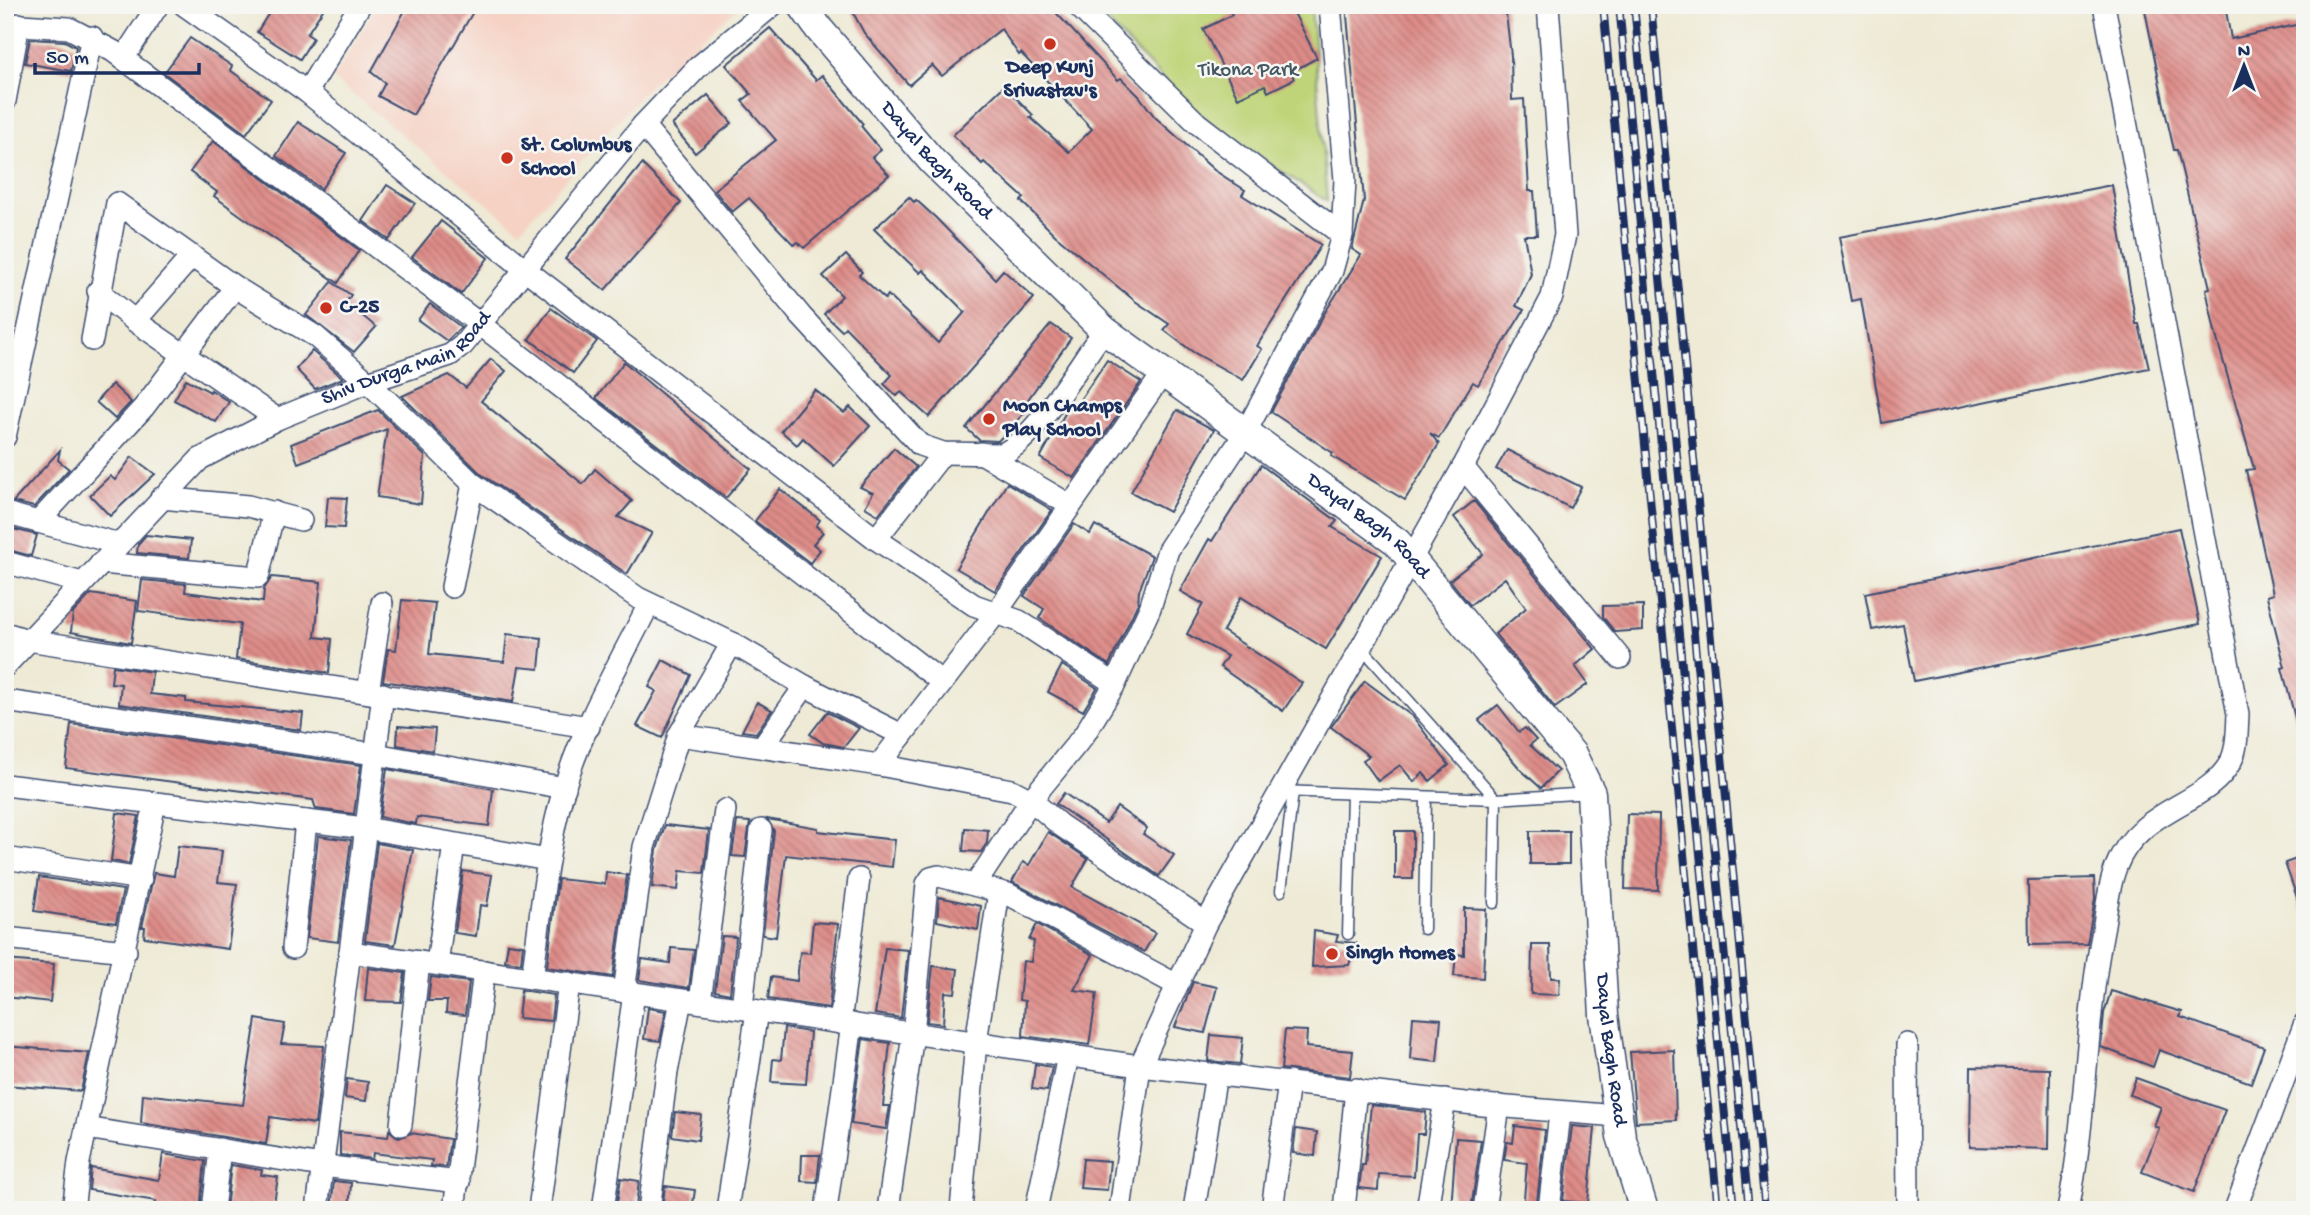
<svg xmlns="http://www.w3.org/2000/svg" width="2310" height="1215" font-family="'Gochi Hand',sans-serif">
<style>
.built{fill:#f6d2c4}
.green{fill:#bfd478;stroke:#6d826b;stroke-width:2}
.building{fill:url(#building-back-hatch)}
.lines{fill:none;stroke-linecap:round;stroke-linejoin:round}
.lane-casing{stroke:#3b4b70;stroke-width:13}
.street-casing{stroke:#3b4b70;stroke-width:24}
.secondary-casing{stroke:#3b4b70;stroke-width:31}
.lane{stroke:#fff;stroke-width:10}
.street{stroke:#fff;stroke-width:21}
.secondary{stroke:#fff;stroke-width:28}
.rail-casing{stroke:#1b2f5e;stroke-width:8}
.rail{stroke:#f6f6f2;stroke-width:5;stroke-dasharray:16;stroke-linecap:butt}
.poi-dot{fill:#c8321e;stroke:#f6f6f2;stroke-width:2.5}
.labels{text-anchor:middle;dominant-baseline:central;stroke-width:5;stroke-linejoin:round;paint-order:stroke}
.poi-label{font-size:21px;font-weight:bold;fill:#1b2f5e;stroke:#f6f6f2;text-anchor:start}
.park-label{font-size:21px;fill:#445864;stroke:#f6f6f2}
.street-label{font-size:21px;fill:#1b2f5e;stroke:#f6f6f2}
</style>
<defs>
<pattern id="building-back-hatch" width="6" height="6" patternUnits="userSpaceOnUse" patternTransform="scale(1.75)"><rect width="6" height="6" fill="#de8c88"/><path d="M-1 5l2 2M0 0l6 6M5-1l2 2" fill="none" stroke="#b37372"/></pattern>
</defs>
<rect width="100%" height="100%" fill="#f6f6f2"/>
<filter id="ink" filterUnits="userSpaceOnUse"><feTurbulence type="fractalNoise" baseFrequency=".0143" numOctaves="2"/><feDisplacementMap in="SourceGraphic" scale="14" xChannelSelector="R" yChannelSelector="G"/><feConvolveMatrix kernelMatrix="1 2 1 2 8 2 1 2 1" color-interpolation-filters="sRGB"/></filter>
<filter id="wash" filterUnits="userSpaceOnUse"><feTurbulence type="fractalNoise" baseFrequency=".00686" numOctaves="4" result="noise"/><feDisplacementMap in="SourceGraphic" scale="28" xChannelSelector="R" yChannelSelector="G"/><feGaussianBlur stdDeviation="1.57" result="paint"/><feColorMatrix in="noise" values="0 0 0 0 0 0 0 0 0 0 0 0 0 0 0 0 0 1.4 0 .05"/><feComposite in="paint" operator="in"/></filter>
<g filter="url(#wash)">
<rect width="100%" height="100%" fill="#eeead5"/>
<polygon class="built" points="377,5 741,5 650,85 520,230 333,79"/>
<polygon class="green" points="1091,5 1311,5 1327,201 1203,120"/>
<g id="blocks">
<g class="building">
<polygon points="274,5 326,5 307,34 313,38 300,59 257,32"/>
<polygon points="408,5 477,5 413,115 378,96 385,83 371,72"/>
<polygon points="849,5 1049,5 1118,80 1121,78 1139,96 1155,117 1214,170 1245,190 1242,195 1321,245 1257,346 1262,349 1243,380 1193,352 1164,330 1169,324 1135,301 1055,235 1021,201 1024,198 984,162 982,164 953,135 1004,86 1033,115 1030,117 1069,152 1092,129 1021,53 1019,55 1001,29 942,76 932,65 909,85 864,33"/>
<polygon points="1227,5 1290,5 1317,58 1291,72 1294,79 1268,92 1265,85 1238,98 1203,29 1232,15"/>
<polygon points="1346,5 1505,5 1511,56 1512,100 1524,99 1529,191 1534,191 1537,235 1524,235 1531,274 1516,306 1524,310 1478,385 1473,382 1439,438 1430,433 1439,444 1405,500 1331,456 1333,453 1271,412 1324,314 1361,255 1352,249 1364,200"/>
<polygon points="2144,5 2225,5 2231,39 2305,23 2305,732 2299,733 2282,668 2285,667 2267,596 2273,594 2246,470 2254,469 2215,332 2206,289 2210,288 2177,150 2174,150 2166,115"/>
<polygon points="770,28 816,80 822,75 863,124 861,126 881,150 872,157 889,175 804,248 798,242 794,245 749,198 732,212 714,190 776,140 742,101 751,94 726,65"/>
<polygon points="190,38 232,66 230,70 271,100 246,134 164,73"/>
<polygon points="30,39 65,41 76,47 71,71 25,63"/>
<polygon points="708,95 732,123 695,153 672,125"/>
<polygon points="298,122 346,153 321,189 276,156"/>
<polygon points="213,141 359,250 338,283 240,215 214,196 217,192 190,172"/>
<polygon points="642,164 681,203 605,290 565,259"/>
<polygon points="387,185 415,203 389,240 363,221"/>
<polygon points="2112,185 2136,324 2139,324 2149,368 1882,423 1861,299 1851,301 1839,237"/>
<polygon points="909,197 914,202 916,200 936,218 995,279 1003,270 1034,298 929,417 901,392 897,396 884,384 892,375 845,327 842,331 824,314 842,296 823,276 846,255 862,272 859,275 885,299 888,295 938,343 965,312 923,270 920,273 874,229"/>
<polygon points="441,221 488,258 461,294 412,257"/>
<polygon points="332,282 351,295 346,302 376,327 354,352 306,315"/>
<polygon points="430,304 461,327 447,341 418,320"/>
<polygon points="551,308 597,341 573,373 529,339"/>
<polygon points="1051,324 1071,338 1022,408 1026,411 998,441 979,440 966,428"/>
<polygon points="312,351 343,378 315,389 296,369"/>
<polygon points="491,359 506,371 481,401 583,484 595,469 632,501 618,517 652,533 627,574 481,474 402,396 449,375 466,388"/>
<polygon points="1107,360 1141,382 1074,478 1040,458 1067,410 1073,410"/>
<polygon points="624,362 751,469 726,498 596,398"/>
<polygon points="186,379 210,392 211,390 229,402 216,422 174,400"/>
<polygon points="112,384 131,402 115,419 96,402"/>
<polygon points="815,390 844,413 850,407 870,426 834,466 803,438 797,445 781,431"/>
<polygon points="378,410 425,456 421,504 377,497 387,429 298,463 291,444"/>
<polygon points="1177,410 1214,430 1169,512 1131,492"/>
<polygon points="894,448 916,467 878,515 865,507 873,493 860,487"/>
<polygon points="60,450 58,460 69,469 34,507 13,502"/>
<polygon points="1507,450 1581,487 1570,508 1496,469"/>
<polygon points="132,457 155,474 110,516 90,495 110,476 115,480"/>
<polygon points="1261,465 1337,521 1332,527 1382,556 1326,649 1241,597 1223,631 1302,683 1283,711 1220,667 1227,656 1187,634 1203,604 1180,591 1209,539 1212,541"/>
<polygon points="1007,483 1052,510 995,591 956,568"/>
<polygon points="780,489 820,520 816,526 823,532 813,544 820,550 810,563 755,521"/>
<polygon points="328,497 347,498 344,528 325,527"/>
<polygon points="1474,501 1595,649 1575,666 1588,684 1555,708 1495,634 1526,608 1505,578 1470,605 1450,580 1483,554 1454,517"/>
<polygon points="1074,524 1090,534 1095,525 1152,556 1139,591 1138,603 1109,665 1039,618 1044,609 1024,596"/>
<polygon points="5,527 37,535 31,556 5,549"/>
<polygon points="2179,528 2200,624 1914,681 1903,624 1872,630 1865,593"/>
<polygon points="146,535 191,540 189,558 137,553 138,544"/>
<polygon points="272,577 321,582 315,637 332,639 329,673 236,659 240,624 138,611 142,580 186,584 185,592 263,602 264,589"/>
<polygon points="91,594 137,601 131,643 71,632 73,613"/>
<polygon points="402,600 435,603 429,654 504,662 507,634 542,638 539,669 519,667 513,702 383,681 388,649 396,650"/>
<polygon points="1643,605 1643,630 1615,632 1603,617 1603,606"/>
<polygon points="663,660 691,675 662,738 637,726 656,691 649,687"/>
<polygon points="1062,665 1097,688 1083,711 1048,692"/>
<polygon points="113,666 152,672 150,694 186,698 186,702 303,713 301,730 119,704 121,684 111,683"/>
<polygon points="1365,681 1413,717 1449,765 1430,781 1423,773 1414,782 1400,765 1378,781 1363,760 1369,756 1331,727"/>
<polygon points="757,702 772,710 756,733 742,731"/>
<polygon points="1498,705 1519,732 1525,728 1536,740 1530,745 1558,771 1541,788 1521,770 1479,720"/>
<polygon points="827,712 859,728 844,747 823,743 810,734"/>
<polygon points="71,724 361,765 354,814 316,809 313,800 66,768"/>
<polygon points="398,726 435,729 433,751 397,745"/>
<polygon points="387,769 493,789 489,826 417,817 416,824 380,817"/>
<polygon points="1064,793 1106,823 1117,807 1147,828 1143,834 1174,855 1159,876 1056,804"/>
<polygon points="117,813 139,816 129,864 111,861"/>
<polygon points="1627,814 1659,815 1658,890 1625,889"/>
<polygon points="767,819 818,828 818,831 895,840 892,867 786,855 776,937 763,935 774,831"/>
<polygon points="737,821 750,822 745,857 732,856"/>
<polygon points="665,825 709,830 704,873 680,871 678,890 652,887 657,850"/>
<polygon points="965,828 988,830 987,843 981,852 963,851"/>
<rect x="1395" y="831" width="18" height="48"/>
<rect x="1530" y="831" width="39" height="33"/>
<polygon points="1048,832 1088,859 1072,887 1155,933 1144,952 1012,882 1023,862 1029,865"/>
<polygon points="318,836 351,840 338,942 307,938"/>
<polygon points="377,843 413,850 395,945 365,941"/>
<polygon points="178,846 222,851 218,882 237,884 228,949 144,937 145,927 142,927 154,873 174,876"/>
<polygon points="2305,856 2305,911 2302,912 2285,863"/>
<polygon points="463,871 492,875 487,906 480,905 476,936 455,933"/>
<polygon points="606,872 627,875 613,977 547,967 558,879 605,884"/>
<polygon points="39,877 123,890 116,923 34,911"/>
<polygon points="2094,878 2095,899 2087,944 2029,945 2028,880"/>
<polygon points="939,897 981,906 978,930 937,921"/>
<polygon points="1464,908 1486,909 1483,978 1454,976 1456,954 1464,955"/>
<polygon points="813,922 838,924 829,1008 768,999 771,977 797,981 800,952 810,953"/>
<polygon points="1037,924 1093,955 1074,990 1097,993 1089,1045 1023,1036 1025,1001 1019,1000 1023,961 1031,962 1034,941 1029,940"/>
<polygon points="1314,931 1338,935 1336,941 1356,943 1349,965 1312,967"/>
<polygon points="722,936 736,937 730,994 715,991"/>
<polygon points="508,943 523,945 521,963 505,961"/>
<polygon points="1532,945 1550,945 1551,978 1560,978 1559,995 1531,994"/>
<polygon points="671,948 694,950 689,988 639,980 642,959 670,963"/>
<polygon points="885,948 908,950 901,1018 875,1014"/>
<polygon points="5,960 54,964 50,1002 5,997"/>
<polygon points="933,966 958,969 955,993 945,992 943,1024 927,1022"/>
<polygon points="368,968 405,973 401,1002 365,1001"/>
<polygon points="431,977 469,982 465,1015 446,1013 447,1001 428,1001"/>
<polygon points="1193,982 1217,987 1205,1033 1175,1027"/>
<polygon points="521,990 554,995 551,1021 518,1018"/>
<polygon points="2111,991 2182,1012 2180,1017 2264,1047 2251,1083 2159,1050 2153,1067 2101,1047 2104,1013"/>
<polygon points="648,1008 666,1011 660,1041 644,1039"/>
<polygon points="1413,1017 1441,1019 1437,1062 1410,1059"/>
<polygon points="256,1019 285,1024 281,1044 324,1046 315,1124 270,1117 266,1144 141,1123 143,1094 243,1105"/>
<polygon points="784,1028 810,1032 806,1084 771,1082 773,1059 781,1060"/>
<polygon points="1285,1030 1307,1031 1306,1047 1353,1051 1350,1077 1281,1069"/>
<polygon points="1211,1035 1243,1038 1240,1064 1208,1061"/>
<polygon points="863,1039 890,1043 883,1106 890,1106 886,1129 851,1124"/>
<polygon points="5,1046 89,1053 81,1091 5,1085"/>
<polygon points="1674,1050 1676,1120 1636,1122 1630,1052"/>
<polygon points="1035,1064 1052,1067 1047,1091 1032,1089"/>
<polygon points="1971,1067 2050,1069 2049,1149 1970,1147"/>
<polygon points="2136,1078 2225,1110 2194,1192 2142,1172 2159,1128 2154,1126 2161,1107 2130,1095"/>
<polygon points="347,1079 368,1082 366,1101 345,1098"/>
<polygon points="1371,1105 1426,1112 1424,1134 1417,1134 1414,1176 1379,1174 1378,1190 1359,1188 1362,1165 1365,1165"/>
<polygon points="675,1112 701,1115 698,1140 672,1136"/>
<polygon points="1515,1126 1545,1130 1536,1210 1523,1210 1527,1163 1504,1160 1507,1142 1513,1143"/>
<polygon points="1572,1126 1595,1128 1588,1203 1563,1201"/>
<polygon points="1296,1129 1317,1132 1315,1156 1293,1153"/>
<polygon points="389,1130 399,1138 411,1133 450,1139 446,1167 431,1166 432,1160 373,1153 372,1159 340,1155 340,1132 388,1137"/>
<polygon points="1456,1138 1481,1140 1471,1210 1451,1210"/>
<polygon points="163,1154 205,1161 200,1210 155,1210 156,1201 89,1190 91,1168 159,1180"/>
<polygon points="802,1155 820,1155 817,1182 801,1181"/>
<polygon points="1083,1159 1110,1161 1107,1190 1080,1188"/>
<polygon points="231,1165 262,1170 261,1175 278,1177 273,1210 226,1210"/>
<polygon points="621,1178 639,1181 636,1206 617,1203"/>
<polygon points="334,1181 351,1183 349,1210 331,1210"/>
<polygon points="665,1186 695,1190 692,1210 662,1210"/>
</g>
</g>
</g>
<g filter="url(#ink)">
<use href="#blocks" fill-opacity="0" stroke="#3b4b70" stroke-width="2"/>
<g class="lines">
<g class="lane-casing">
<g id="lane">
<polyline points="1362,648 1496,799 1494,903"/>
<polyline points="1281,791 1496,799 1590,793"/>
<polyline points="1281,891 1293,792"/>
<polyline points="1424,929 1426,797"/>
<polyline points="1348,934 1352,794"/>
</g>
</g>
<g class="street-casing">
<g id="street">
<polyline points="184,5 307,92 526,270 876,539 974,605 1019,621 1115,684"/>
<polyline points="1077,5 1197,123 1342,235"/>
<polyline points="5,24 69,28 113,51 481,325 942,682"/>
<polyline points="123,59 158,5"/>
<polyline points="307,92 360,5"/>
<polyline points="5,101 19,24"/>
<path d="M643 125 801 316 920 445 943 453 1002 454C1036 439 1081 361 1104 330"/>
<polyline points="98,291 135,321 277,419"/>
<polyline points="135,321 192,256"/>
<polyline points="92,340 117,203 235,287 315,336 368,382 473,484 638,598 732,643 805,686 902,735"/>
<polyline points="5,437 92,37"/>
<polyline points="981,453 1070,505"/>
<polyline points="1463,467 1620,658"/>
<polyline points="161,498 248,506 301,520"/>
<polyline points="5,513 119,544"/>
<polyline points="38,522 144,407 235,287"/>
<polyline points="876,539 943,453"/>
<polyline points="5,562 82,583"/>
<polyline points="101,563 258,577 274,512"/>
<polyline points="452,587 473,484"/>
<polyline points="5,633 28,640 589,727"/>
<path id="s1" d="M5 666 200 459 277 419 368 382 450 355 463 345 643 125 698 67 773 5"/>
<polyline points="368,692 382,603"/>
<polyline points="5,701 375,754 565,788"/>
<polyline points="679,735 879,765 1012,790 1031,800 1060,825 1206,923"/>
<polyline points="762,747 805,686"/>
<polyline points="879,765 996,613 1164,372"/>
<polyline points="5,785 365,828 548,860"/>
<polyline points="5,858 141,879"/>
<polyline points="975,885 1031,800 1084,735 1115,684 1150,608 1168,550 1245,433 1332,271 1342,235 1345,180 1330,5"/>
<polyline points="5,938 126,951"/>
<polyline points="293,948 306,821"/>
<polyline points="350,952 1140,1066 1483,1105 1618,1116"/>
<polyline points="437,964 454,844"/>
<path d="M532 978C541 915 546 850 564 789 583 725 619 664 649 604"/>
<polyline points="624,992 644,847 679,735 732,643"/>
<polyline points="700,1002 725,810"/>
<polyline points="742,1008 761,830"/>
<polyline points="840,1023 859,879"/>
<polyline points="1907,1044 1908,1210"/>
<polyline points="401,1125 419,962"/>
<polyline points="86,1128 322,1166 459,1182"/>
<polyline points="73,1210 79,1162 155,803"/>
<polyline points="213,1210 220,1149"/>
<polyline points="317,1210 383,694"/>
<polyline points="454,1210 484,971"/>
<polyline points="539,1210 569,983"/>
<polyline points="603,1210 634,993"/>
<polyline points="649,1210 667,1072 681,1000"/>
<polyline points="727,1210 757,1011"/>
<polyline points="826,1210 852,1024"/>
<polyline points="888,1210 913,1034 927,884 931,878 939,876 1008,894 1177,985"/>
<polyline points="961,1210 976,1042 999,892"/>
<polyline points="1036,1210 1068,1056"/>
<polyline points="1120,1210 1140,1066 1206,923 1463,467 1552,297 1565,235 1548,5"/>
<polyline points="1194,1210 1216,1074"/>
<polyline points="1272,1210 1289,1082"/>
<polyline points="1344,1210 1356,1089"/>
<polyline points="1427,1210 1445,1100"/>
<polyline points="1484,1210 1499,1106"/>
<polyline points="1549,1210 1560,1113"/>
<path d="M2068 1210C2087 1117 2085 1022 2103 930 2107 909 2108 887 2116 867 2138 807 2208 806 2231 761 2238 748 2237 729 2238 714L2104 5"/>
<polyline points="2235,1210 2305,1023"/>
</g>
</g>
<g class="secondary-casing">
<g id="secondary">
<path id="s2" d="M802 5 819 29 932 161 1104 330 1397 542 1572 754 1591 793 1604 1015 1621 1136 1644 1210"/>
</g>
</g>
<use href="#lane" class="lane"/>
<use href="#street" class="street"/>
<use href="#secondary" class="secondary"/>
<g class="rail-casing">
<g id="rail">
<polyline points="1603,5 1718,1210"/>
<polyline points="1619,5 1734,1210"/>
<polyline points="1634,5 1749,1210"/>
<polyline points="1651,5 1765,1210"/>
</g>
</g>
<use href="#rail" class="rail"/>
</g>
</g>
<g class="poi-dot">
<circle cx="1050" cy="44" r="7"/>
<circle cx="507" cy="158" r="7"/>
<circle cx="326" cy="308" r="7"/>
<circle cx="989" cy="419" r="7"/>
<circle cx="1332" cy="954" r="7"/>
</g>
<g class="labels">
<g class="poi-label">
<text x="1050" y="68" text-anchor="middle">Deep Kunj<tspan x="1050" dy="24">Srivastav's</tspan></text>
<text x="521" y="146">St. Columbus<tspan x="521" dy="24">School</tspan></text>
<text x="340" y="308">C-25</text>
<text x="1003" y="407">Moon Champs<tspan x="1003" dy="24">Play School</tspan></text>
<text x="1346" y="954">Singh Homes</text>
</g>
<g class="park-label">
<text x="1248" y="71">Tikona Park</text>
</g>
<g class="street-label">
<text stroke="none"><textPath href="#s2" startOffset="206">Dayal Bagh Road</textPath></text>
<text stroke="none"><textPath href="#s1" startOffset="516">Shiv Durga Main Road</textPath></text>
<text stroke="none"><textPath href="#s2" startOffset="774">Dayal Bagh Road</textPath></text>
<text stroke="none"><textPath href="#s2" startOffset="1382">Dayal Bagh Road</textPath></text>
</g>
</g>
<rect width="2310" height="1215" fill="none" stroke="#f6f6f2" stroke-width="28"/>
<g transform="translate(2244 66)" stroke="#f6f6f2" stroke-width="5" paint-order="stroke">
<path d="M0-5L12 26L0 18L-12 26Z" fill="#1b2f5e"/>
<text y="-10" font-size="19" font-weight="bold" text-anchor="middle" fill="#1b2f5e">N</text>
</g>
<path d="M35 63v10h164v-10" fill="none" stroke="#1b2f5e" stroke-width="3.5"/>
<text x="46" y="63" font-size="21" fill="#1b2f5e" stroke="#f6f6f2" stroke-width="5" paint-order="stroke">50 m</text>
</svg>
